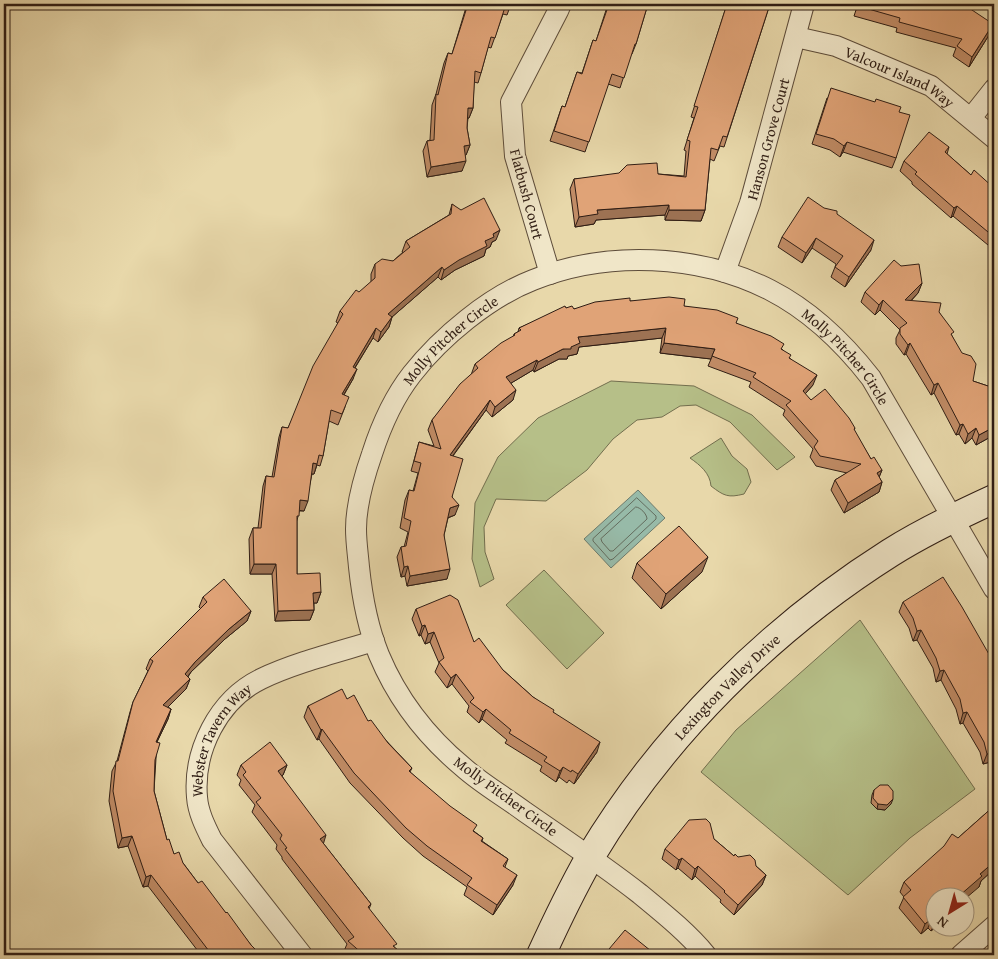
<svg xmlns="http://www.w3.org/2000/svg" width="998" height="959" font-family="'Gentium Book Plus',serif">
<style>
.green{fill:#b6bf88;stroke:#726e4e}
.water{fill:#97baa8;stroke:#6d7b6d}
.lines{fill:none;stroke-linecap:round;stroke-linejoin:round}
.shore{stroke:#636c5e;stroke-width:1}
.street-casing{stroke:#5d4c3a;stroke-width:22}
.secondary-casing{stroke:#2f1d14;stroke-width:30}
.street{stroke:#f0e6c8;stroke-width:20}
.secondary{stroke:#f0e6c8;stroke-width:28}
.wall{fill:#c18c66;stroke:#2f1d14}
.shaded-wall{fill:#9d7253;stroke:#2f1d14}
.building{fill:#e0a377;stroke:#2f1d14}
.labels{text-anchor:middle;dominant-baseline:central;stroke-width:5;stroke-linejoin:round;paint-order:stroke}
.street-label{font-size:15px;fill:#2f1d14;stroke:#f0e6c8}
</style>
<rect width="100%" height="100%" fill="#e8d8aa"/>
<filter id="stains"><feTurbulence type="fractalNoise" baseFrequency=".004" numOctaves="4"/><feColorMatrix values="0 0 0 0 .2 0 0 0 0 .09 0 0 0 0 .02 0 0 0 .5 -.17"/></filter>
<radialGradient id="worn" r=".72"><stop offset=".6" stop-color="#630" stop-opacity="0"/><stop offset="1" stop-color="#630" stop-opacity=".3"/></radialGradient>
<g class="green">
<polygon points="611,381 694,386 752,415 795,457 777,470 730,422 696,405 680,406 662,417 637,420 613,439 587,470 546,501 496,499 484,527 485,552 494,579 480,587 472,559 475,503 498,457 538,418"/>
<path d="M721 438 732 456 747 469 751 482 744 494C728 498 724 496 711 486 710 473 700 465 690 458Z"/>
<polygon points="544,570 604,633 567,669 506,605"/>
<polygon points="860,620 975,789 910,838 848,895 701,772 736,730"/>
</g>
<polygon class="water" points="638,490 665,518 611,568 584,539"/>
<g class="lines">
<g class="shore">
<polygon points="637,498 656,516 656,519 613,559 610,560 593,541 593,539"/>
<path d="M636 507C640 507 647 514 647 519L613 551H610L602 542 601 539Z"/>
</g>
<g class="street-casing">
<g id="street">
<path id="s1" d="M796 37 836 46 931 86 994 138"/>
<polyline points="971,118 994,89"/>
<path id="s2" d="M725 272 750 203 804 4"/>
<polyline points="550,274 515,156 511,102 558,11 561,4"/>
<path id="s3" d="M302 955 212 840C205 826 198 812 197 797 193 751 218 700 261 679 294 663 338 652 374 641"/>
<path id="s4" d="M706 955C687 932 663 913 640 894 603 865 564 839 525 812 505 797 482 784 463 767 427 737 397 698 379 655 368 628 362 596 359 567 358 555 356 542 356 529 356 504 364 477 372 454 381 426 394 397 412 374 441 337 489 297 533 280 607 250 699 254 770 290 811 311 843 342 871 378L994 589"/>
<polyline points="961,955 994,926"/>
</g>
</g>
<g class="secondary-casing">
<g id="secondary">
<path id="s5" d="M541 955C556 922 572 889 590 857 663 735 770 629 890 553 923 532 959 515 994 499"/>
</g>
</g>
<use href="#street" class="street"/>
<use href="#secondary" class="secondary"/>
</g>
<g class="wall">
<polygon points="467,4 511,4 507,15 503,14 491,48 488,47 481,73 478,83 474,82 473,108 469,118 468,118 467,128 470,145 466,155 465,155 462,171 427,177 423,151 427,141 430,140 432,105 436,94 444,63 448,53 452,54"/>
<polygon points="608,4 648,4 636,44 632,54 631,54 620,88 608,84 585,152 550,141 562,106 565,107 577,72 582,73 593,40 596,41"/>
<polygon points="727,4 770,4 724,147 720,146 714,161 710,159 705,210 701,221 665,220 665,215 596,220 594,224 575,227 570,189 574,179 658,174 684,176 686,151 684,150 694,118 691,117"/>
<polygon points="858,4 960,4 989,35 969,67 953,56 956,48 896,32 897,28 854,16"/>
<polygon points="827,98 899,112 896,158 892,168 843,152 840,157 830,150 812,144"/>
<polygon points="949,147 947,154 971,175 994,188 994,250 953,216 951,218 912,184 912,182 900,171 904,161"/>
<polygon points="452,204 496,240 492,242 490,247 486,249 484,256 455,270 441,280 438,277 392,317 389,327 378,342 373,338 355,368 353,379 344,395 345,407 338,425 329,421 323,456 320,466 317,465 314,474 312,474 304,511 299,511 297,521 297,574 321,592 317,603 314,603 314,610 310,620 275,621 272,574 250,574 249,539 253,528 258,528 263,486 266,476 272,477 279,437 282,427 288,428 338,323 336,322 340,311 371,282 371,274 375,264 393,261 403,252 402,252 406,241 449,215"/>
<polygon points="837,214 871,250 845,287 831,277 835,267 836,264 812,248 802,263 778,247 782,237"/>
<polygon points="901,266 922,283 918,293 911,301 939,312 952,336 973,381 994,388 994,435 976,445 972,438 965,444 959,434 956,435 934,393 931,395 906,354 904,355 896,344 896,338 900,330 880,310 875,315 861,302 865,292"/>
<polygon points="630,301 684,306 736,323 782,349 813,385 805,394 811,400 855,428 854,431 871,459 882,470 879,477 882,482 879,492 844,513 831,490 835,480 847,473 816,466 810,457 813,449 783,415 785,410 749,387 751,382 708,366 711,359 660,353 662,338 579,347 577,354 568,356 567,359 559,359 534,372 533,370 511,383 513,400 492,417 486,410 453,456 452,497 455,515 448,518 444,535 447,579 407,586 405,576 401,577 397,557 401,547 404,547 408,532 400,528 405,500 409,490 413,491 418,473 411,471 416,453 419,442 434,446 428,430 432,420 471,375 475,364 513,337 514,334 518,332 519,328 566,308 574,309"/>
<polygon points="637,563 702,572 661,609 632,578"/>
<polygon points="203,597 251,611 247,621 225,639 191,672 188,677 190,679 186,689 168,707 171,709 168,719 157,742 154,791 167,840 174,854 183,863 198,883 226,913 251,945 261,955 201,955 148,886 143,887 128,846 118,848 109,801 112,771 117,761 130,712 133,702 148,671 146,669 150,659 201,609 199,607"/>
<polygon points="903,602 994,663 994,761 983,764 980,752 963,723 960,724 956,709 941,680 936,682 933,668 917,640 913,641 909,628 899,612"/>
<polygon points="416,609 474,642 503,670 533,697 553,712 597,752 574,784 569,780 567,783 559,777 556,782 540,771 542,766 505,743 507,740 482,719 479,723 467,712 469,706 452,684 447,688 435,672 439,663 430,642 425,644 421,635 419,636 412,619"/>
<polygon points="347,699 412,768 410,772 475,832 483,838 482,841 508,859 505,867 513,885 493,915 464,895 467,887 423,856 403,838 350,783 319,739 317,740 304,717 308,706"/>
<polygon points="241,765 287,765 283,775 282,776 323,843 371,904 369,909 395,948 404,955 349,955 344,951 347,944 282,859 282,857 276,849 277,845 252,812 255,805 239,785 241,780 237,775"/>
<polygon points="874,790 891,804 885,810 877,809 871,803 872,795"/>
<polygon points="994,806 994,869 981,881 979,887 936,896 936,926 937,926 931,931 928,928 921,934 899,908 904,897 900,892 904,882 958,838"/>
<polygon points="714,839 734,856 756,866 766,875 762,885 734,915 720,902 721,900 695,876 692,880 678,868 676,870 662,859 665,849"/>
</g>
<g class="shaded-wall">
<polygon points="993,24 989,35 969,67 972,57"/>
<polygon points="468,108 473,108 469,118 464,118"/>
<polygon points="847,142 843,152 840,157 844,146"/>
<polygon points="470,145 466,155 460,156 464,146"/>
<polygon points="466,161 462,171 427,177 431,167"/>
<polygon points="669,205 665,215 596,220 594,224 575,227 579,217 597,210"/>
<polygon points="957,206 953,216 951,218 954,208"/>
<polygon points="669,210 705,210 701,221 665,220"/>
<polygon points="500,230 496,240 492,242 490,247 486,249 484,256 455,270 441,280 444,270 485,241 493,234"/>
<polygon points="816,238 812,248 802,263 806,253"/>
<polygon points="874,240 871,250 845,287 849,277"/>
<polygon points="442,267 438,277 384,324 388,314"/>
<polygon points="922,283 918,293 902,310 905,300"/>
<polygon points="883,300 880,310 875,315 879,305"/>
<polygon points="392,317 389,327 378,342 381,332"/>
<polygon points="376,328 373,338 349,377 353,367"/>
<polygon points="666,328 662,338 579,347 577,354 568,356 567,359 559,359 534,372 538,362 563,349 571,347 578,337"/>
<polygon points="664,343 715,349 711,359 660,353"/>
<polygon points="910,343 906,354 904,355 908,345"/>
<polygon points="537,360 533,370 503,388 506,377"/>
<polygon points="357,369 353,379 338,404 342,394"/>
<polygon points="817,375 813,385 799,401 803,391"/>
<polygon points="938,383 934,393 931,395 934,385"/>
<polygon points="516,390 513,400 492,417 495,407"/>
<polygon points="490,400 486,410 446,465 450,455"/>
<polygon points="963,424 959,434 956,435 960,425"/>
<polygon points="994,427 994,435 976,445 979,435"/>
<polygon points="976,428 972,438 965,444 968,434"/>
<polygon points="313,463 317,464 314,474 310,474"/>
<polygon points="882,470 878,480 877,473"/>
<polygon points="882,482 879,492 844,513 848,503"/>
<polygon points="300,500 308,501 304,511 297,510"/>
<polygon points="459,505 455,515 447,518 450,508"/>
<polygon points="708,557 702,572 661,609 666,594"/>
<polygon points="254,564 276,564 272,574 250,574"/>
<polygon points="408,566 405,576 401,577 404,567"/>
<polygon points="450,569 447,579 407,586 410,576"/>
<polygon points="321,592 317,603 309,603 313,593"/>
<polygon points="314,610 310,620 275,621 278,611"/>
<polygon points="251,611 247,621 225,639 191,672 182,684 185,674 195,662 229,629"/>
<polygon points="425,625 421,635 419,636 422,626"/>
<polygon points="921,630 917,640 913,641 917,631"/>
<polygon points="434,632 430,642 425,644 428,634"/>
<polygon points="944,670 941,680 936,682 940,671"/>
<polygon points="456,674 452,684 447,688 451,678"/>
<polygon points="190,679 186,689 160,715 163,705"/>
<polygon points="171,709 168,719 152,752 156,742"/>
<polygon points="486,709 482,719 479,723 483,712"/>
<polygon points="967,712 963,723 960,724 963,713"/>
<polygon points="322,729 319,739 317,740 321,730"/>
<polygon points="600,742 597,752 574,784 578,774"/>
<polygon points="994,752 994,761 983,764 987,754"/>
<polygon points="287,765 283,775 275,781 278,771"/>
<polygon points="563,767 559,777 556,782 560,771"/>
<polygon points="893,799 891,804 885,810 877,809 878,804"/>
<polygon points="326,835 323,845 320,839"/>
<polygon points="132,836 128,846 118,848 122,838"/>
<polygon points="682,858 678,868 676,870 679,860"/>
<polygon points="994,862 994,869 981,881 979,887 966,898 966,896 959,896 980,874"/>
<polygon points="698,866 695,876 692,880 695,869"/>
<polygon points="151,875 148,886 143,887 146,877"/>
<polygon points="517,875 513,885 493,915 497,905"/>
<polygon points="766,875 762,885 734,915 738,905"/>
<polygon points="932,918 928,928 921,934 925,924"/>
<polygon points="936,920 936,926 937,926 931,931"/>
</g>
<g class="building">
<polygon points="468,4 506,4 495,38 491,37 481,73 475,71 473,108 468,108 467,128 470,145 464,146 466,161 431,167 427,141 434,140 436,94 438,95 448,53 452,54"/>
<polygon points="609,4 648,4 636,44 635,44 624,78 612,74 589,142 554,131 562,106 565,107 577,72 582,74 593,40 596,41"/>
<polygon points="727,4 770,4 727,137 723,136 718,150 711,148 705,210 669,210 669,205 597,210 598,214 579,217 574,179 619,173 627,165 657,163 658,174 686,177 690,141 687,140 698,107 694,106"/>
<polygon points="859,4 960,4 966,6 993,24 972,57 957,46 962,39 899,22 900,18 858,6"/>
<polygon points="831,88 875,102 876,99 901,107 899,112 910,115 896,158 847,142 844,146 834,139 816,134"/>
<polygon points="929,132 949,147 945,152 971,175 974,170 994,188 994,237 957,206 954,208 915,174 917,172 904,161"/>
<polygon points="808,197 824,208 837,211 837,214 874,240 849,277 835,267 843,256 816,238 806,253 782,237"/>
<polygon points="484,198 500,230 493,234 494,237 485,241 487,246 459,260 444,270 442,267 388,314 392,317 381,332 376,328 353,367 357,369 342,394 349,397 342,414 331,410 323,456 319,455 317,464 313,463 308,501 300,500 299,516 297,516 297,574 320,573 321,592 313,593 314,610 278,611 276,564 254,564 253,528 261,528 266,476 274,477 282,427 288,428 313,366 343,314 340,311 356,290 359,292 375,278 375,264 382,259 393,261 410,247 406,241 451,214 452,204 461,210"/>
<polygon points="894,260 901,266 919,264 922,283 905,300 941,303 939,312 954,332 951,334 962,353 971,356 976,364 973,381 994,388 994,427 979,435 976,428 968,434 963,424 960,425 938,383 934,385 910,343 908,345 900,334 900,328 907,323 883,300 879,305 865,292"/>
<polygon points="669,297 685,299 684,306 717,310 738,318 736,323 771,336 784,344 781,349 791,355 789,358 817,375 803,391 811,400 825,389 849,418 855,428 854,429 871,459 874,457 882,470 877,473 882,482 848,503 835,480 861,464 820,456 814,447 818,441 786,405 791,401 753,377 756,373 712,356 715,349 664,343 666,328 578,337 580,343 571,347 571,349 563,349 538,362 537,360 506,377 516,390 495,407 490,400 450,455 463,459 452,497 459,505 450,508 444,535 450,569 410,576 408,566 404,567 401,547 406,546 411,521 404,518 409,490 414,491 421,463 414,461 419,442 441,449 432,420 460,384 478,368 475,364 501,343 515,335 514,334 521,330 519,328 565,306 566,308 572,306 574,309 595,302 630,298 630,301"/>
<polygon points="679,526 708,557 666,594 637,563"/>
<polygon points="943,577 962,607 994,663 994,752 987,754 984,742 967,712 963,713 960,699 944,670 940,671 936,658 921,630 917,631 913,618 903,602"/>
<polygon points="224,579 251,611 229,629 195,662 185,674 190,679 163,705 171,709 156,742 160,743 155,760 154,791 167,840 169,839 174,854 179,852 183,863 198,883 202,881 226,913 227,912 251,945 261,955 212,955 151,875 146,877 132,836 122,838 113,791 116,761 118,761 133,702 153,661 150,659 207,602 203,597"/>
<polygon points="450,595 458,600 474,642 479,638 503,670 533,697 554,710 553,712 600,742 578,774 572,770 571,772 563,767 560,771 544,761 547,757 509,733 511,730 486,709 483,712 470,702 474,698 456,674 451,678 439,662 444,658 434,632 428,634 425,625 422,626 416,609"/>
<polygon points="342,689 347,699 354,695 368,721 371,720 388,743 412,768 409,771 450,806 477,825 473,831 483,838 481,841 508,859 503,866 517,875 497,905 467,885 472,878 427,846 406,828 354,773 322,729 321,730 308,706"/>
<polygon points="270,742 287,765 278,771 326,835 320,839 371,904 368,907 397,944 393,946 404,955 364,955 348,941 354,937 285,849 287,848 280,839 282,835 256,802 261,798 243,775 246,772 241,765"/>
<polygon points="880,785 888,785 893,791 893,799 887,805 878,804 873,798 874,790"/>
<polygon points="994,806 994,862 980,874 982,876 959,896 936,896 936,920 935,921 932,918 925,924 903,897 911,890 904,882 944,846 952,834 958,838"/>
<polygon points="706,819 710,823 714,839 734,856 735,854 738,857 750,855 755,860 756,866 766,875 738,905 724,892 725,891 698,866 695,869 682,858 679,860 665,849 689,820"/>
<polygon points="625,930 656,955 604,955"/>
</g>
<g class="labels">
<g class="street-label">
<text stroke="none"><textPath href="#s1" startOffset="112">Valcour Island Way</textPath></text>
<text stroke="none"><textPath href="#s2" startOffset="140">Hanson Grove Court</textPath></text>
<text transform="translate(527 194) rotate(75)">Flatbush Court</text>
<text stroke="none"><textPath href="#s4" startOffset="796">Molly Pitcher Circle</textPath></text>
<text stroke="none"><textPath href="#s4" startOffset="1246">Molly Pitcher Circle</textPath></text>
<text stroke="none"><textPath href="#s5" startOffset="329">Lexington Valley Drive</textPath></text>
<text stroke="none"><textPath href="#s3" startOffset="256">Webster Tavern Way</textPath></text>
<text transform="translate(506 796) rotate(36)">Molly Pitcher Circle</text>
</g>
</g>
<rect width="998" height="959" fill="none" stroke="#e8d8aa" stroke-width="20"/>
<rect x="5" y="5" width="988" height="949" fill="none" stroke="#2f1d14" stroke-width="2.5"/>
<rect x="10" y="10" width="978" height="939" fill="none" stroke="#2f1d14"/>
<g transform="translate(950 912) rotate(217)"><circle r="24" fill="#f0e6c8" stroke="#a39680"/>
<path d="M0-4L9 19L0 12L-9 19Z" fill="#8f2418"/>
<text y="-8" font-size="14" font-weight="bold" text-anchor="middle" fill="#2f1d14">N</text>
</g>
<rect width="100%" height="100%" filter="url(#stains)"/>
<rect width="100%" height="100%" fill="url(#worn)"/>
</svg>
